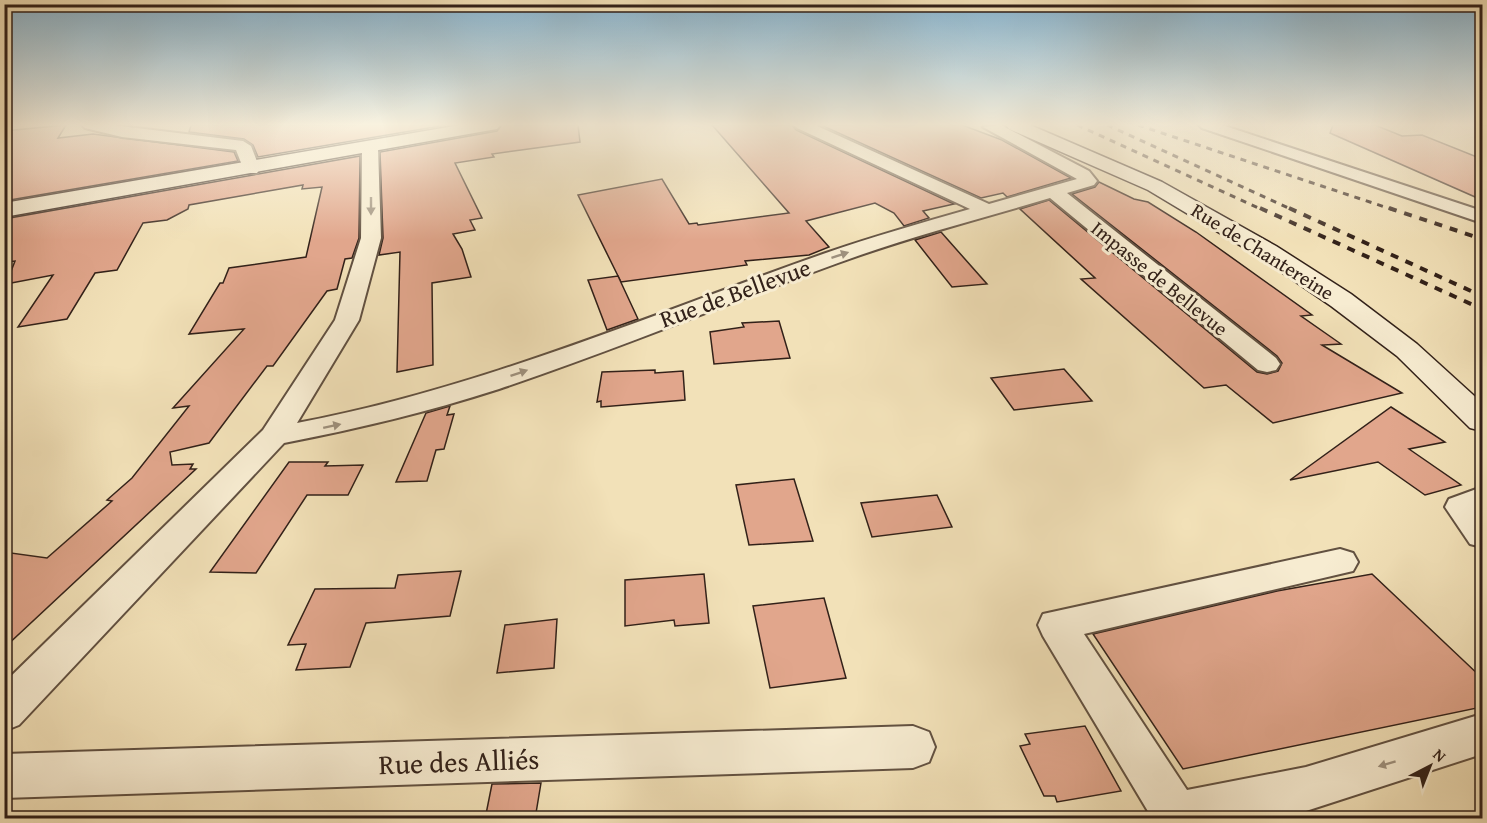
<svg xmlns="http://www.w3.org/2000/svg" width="1487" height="823" font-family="'Gentium Book Plus',serif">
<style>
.building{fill:#e1a68c;stroke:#322119;stroke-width:1.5}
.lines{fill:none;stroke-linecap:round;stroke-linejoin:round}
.minor-casing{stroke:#625141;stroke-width:4}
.secondary-casing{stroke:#322119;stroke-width:3}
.minor{fill:#f7ecd1;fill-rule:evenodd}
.secondary{fill:#f7ecd1;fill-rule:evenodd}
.rail-far1{stroke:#322119;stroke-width:3;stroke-dasharray:6 6;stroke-linecap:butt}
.rail{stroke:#322119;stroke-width:4;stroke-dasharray:8 8;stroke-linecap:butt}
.oneway{fill:#9e917e}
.labels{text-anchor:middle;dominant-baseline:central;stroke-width:6;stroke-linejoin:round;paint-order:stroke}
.far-street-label{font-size:20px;fill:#322119;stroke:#f7ecd1}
.street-label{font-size:24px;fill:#322119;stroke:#f7ecd1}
.near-street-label{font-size:28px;fill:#322119;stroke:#f7ecd1}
</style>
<rect width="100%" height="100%" fill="#f2e1b8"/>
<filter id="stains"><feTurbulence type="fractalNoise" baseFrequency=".00333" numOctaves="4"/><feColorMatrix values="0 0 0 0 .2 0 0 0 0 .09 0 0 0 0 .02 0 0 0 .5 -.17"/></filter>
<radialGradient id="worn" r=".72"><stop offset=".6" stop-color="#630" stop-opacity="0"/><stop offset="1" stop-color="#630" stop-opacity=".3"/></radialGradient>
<g class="building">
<polygon points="66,125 58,138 93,134 234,152 238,161 4,201 4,131"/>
<polygon points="191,125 446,125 258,157 253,145 244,139 189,132"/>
<polygon points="502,125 578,125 580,142 492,154 494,157 455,163 482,218 470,220 475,230 453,234 462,249 471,277 432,283 433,365 397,372 400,252 379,255 383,238 380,152 497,131"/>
<polygon points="712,125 792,125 796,130 954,204 923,211 929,218 904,226 894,213 875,203 806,221 829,247 809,255 745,261 747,265 621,282 578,195 662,179 689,224 697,223 698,225 789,213"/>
<polygon points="821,125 962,125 1002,140 1071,178 1007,197 1003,193 981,198"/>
<polygon points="1333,125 1375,125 1402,136 1422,135 1482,159 1482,200 1330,133"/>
<polygon points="360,156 359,238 352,258 345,259 337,289 327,291 273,366 267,366 209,443 170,452 172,465 193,464 190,469 196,469 4,648 4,552 47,558 112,501 107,500 132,478 189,406 173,408 244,329 189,334 220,283 223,283 229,268 306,257 322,187 302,189 303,185 189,205 188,209 167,220 143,223 117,270 95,273 67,319 18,327 53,275 6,284 15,261 4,262 4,219"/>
<polygon points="1099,182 1134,199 1148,202 1196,232 1312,315 1301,316 1341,344 1322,345 1402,393 1273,423 1226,385 1204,388 1081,279 1095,278 1020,209 1049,200 1257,372 1267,374 1278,371 1282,363 1277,356 1072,194 1095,187"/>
<polygon points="941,232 987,284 952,287 915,240"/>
<polygon points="618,276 638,319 607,330 588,280"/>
<polygon points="779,321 790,358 714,364 710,332 744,327 742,323"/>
<polygon points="1064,369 1092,401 1014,410 991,378"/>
<polygon points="655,370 655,373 683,371 685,400 601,407 601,401 597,402 602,372"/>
<polygon points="450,406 447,415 454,414 444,449 436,450 427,481 396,482 426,413"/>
<polygon points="1391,407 1445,442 1409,449 1461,485 1425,495 1378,462 1290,480"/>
<polygon points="289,462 328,462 325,466 363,465 348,495 307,495 256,573 210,572"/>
<polygon points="794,479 813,541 749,545 736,485"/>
<polygon points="937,495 952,527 872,537 861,503"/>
<polygon points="461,571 450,616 366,623 350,667 296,670 306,644 288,645 315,589 395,588 398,575"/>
<polygon points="704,574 709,623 675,626 674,620 625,626 625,580"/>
<polygon points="1372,574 1482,678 1482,707 1183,769 1093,634 1277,591"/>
<polygon points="824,598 846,678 770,688 753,606"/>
<polygon points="557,619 554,668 497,673 505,625"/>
<polygon points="1085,726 1121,791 1057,802 1055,796 1044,796 1020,746 1030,744 1025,734"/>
<polygon points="541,783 535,819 485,819 492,784"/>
</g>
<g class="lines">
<g class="minor-casing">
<g id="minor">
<polygon points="82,125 112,125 243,141 251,146 260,169 257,173 245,173 236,150 122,137 85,128"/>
<path d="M794 125H815L989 204 1077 179 983 127 1001 125 1089 171 1097 181 1094 185 1067 193 1276 358 1280 364 1276 370 1267 372 1258 370 1050 198C980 219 908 237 838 263 725 304 613 351 499 389 428 412 356 429 284 443L19 725 4 731V683L263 430 335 320 361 238 362 148 364 145 370 143 378 148 381 238 359 320 297 423C479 389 649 315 823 254 871 237 921 223 970 209L797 128Z"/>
<polygon points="1199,125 1222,125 1482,211 1482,223 1202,128"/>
<polygon points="1482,487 1482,547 1470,544 1445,507 1449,499"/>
<polygon points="1340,549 1353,553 1358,562 1353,571 1084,634 1187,790 1306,767 1482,714 1482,754 1306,811 1274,818 1152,818 1043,636 1038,625 1043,614"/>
<polygon points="913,726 929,732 935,747 929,762 913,768 4,798 4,754"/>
</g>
</g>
<g class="secondary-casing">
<g id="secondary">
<polygon points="460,125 500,125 497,129 491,130 4,217 4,203"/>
<polygon points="1006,125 1030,125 1162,182 1276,246 1351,294 1417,344 1482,403 1482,431 1470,428 1397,356 1331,306 1258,256 1148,190 1009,129"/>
</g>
</g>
<use href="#minor" class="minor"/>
<use href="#secondary" class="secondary"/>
<g class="rail-far1">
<polyline points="1077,125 1263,210"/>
<polyline points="1107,125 1293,210"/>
<polyline points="1138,125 1394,210"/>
</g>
<g class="rail">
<polyline points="1260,208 1482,309"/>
<polyline points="1289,208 1482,296"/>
<polyline points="1389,208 1482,239"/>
</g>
</g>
<defs><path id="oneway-solid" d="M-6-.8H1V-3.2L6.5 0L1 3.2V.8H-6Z" transform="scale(1.5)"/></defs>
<g class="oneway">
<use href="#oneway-solid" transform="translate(371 206) rotate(90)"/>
<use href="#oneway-solid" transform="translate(840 255) rotate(-18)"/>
<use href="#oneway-solid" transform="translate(519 373) rotate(-19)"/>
<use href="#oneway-solid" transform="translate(332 426) rotate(-12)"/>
<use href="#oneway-solid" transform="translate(1387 764) rotate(163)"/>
</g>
<linearGradient id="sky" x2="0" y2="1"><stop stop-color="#89b7d3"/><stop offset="0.52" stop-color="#f9f2df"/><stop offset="1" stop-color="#f9f2df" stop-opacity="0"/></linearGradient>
<rect width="1487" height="240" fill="url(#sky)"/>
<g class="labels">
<g class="far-street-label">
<text transform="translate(1263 251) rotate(32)">Rue de Chantereine</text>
<text transform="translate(1160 278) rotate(39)">Impasse de Bellevue</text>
</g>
<g class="street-label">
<text transform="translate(735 293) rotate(-20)">Rue de Bellevue</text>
</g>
<g class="near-street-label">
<text transform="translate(459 761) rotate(-2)">Rue des Alliés</text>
</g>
</g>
<rect width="1487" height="823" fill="none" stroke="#f2e1b8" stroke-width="24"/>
<rect x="6" y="6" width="1475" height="811" fill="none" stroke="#322119" stroke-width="3"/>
<rect x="12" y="12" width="1463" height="799" fill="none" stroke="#322119" stroke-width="1.5"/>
<g transform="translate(1430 766) rotate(42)" stroke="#f7ecd1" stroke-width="4.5" paint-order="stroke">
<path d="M0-4.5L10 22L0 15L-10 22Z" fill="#322119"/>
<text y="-9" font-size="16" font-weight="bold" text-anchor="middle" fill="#322119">N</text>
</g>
<rect width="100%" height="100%" filter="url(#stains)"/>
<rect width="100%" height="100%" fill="url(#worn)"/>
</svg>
